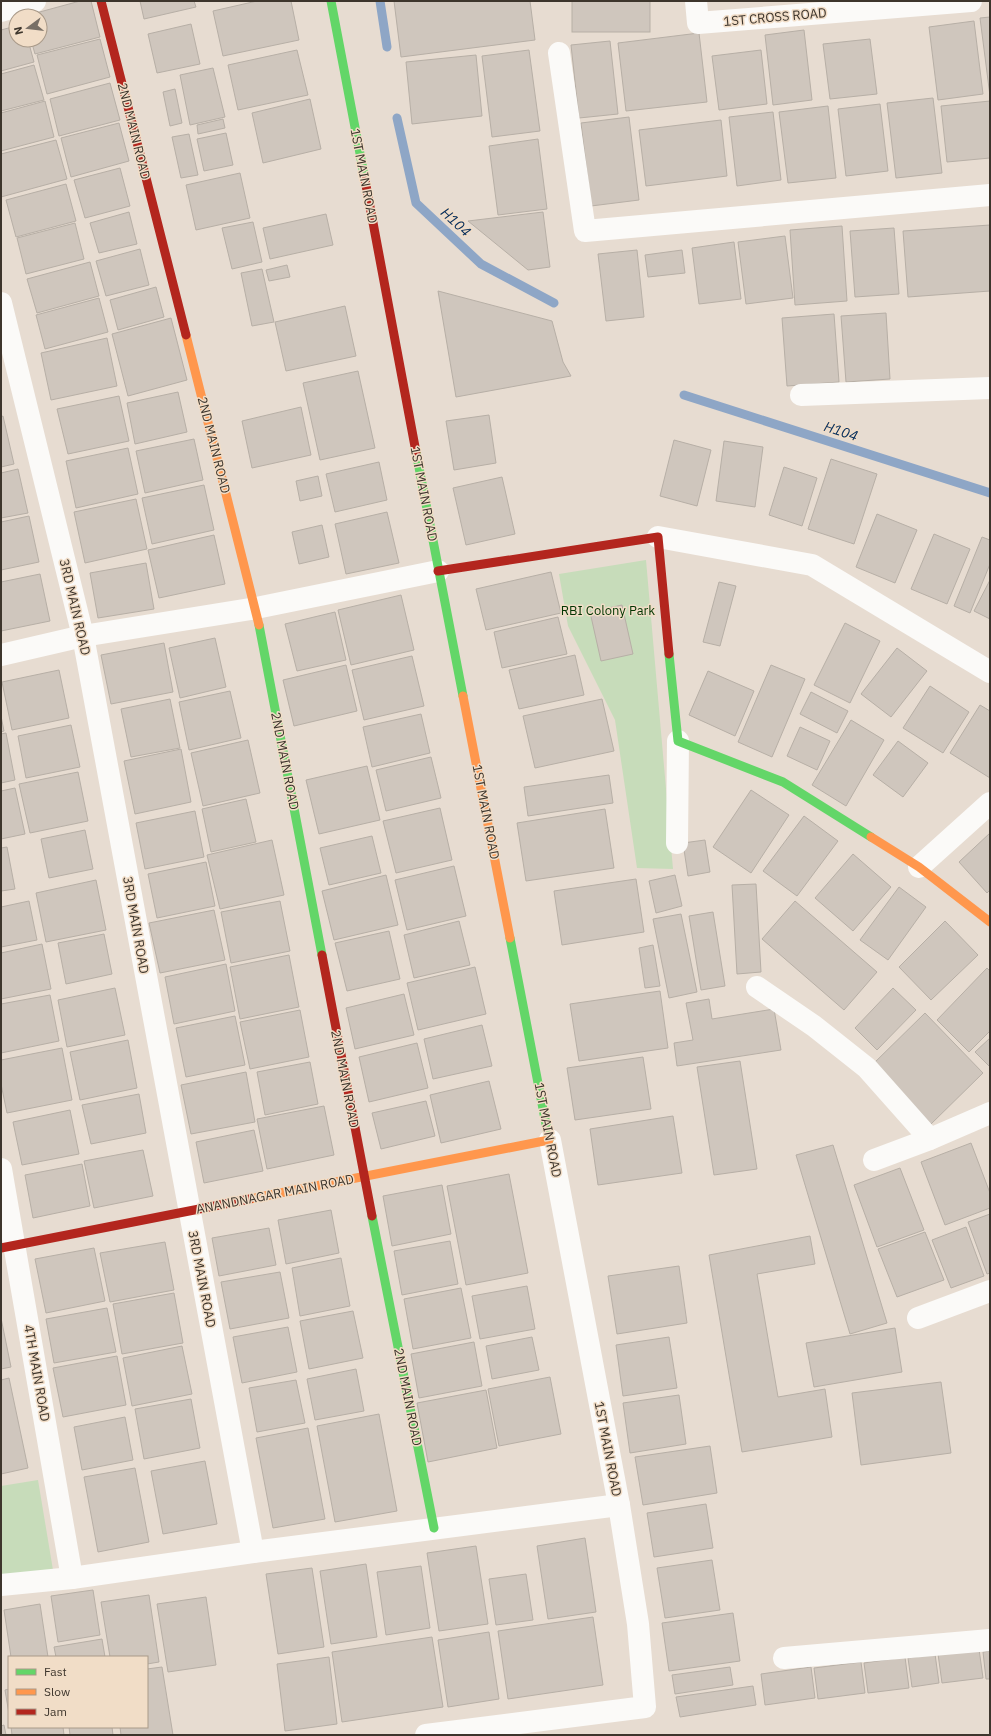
<svg xmlns="http://www.w3.org/2000/svg" width="991" height="1736" font-family="'IBM Plex Sans',sans-serif">
<style>
.green{fill:#c7dcba}
.lines{fill:none;stroke-linecap:round;stroke-linejoin:round}
.stream{stroke:#8ea6c6;stroke-width:9}
.building{fill:#cfc6bd;stroke:#b7afa6}
.street{stroke:#fbfaf8;stroke-width:22}
.fast{stroke:#63d668;stroke-width:9}
.slow{stroke:#ff974d;stroke-width:9}
.jam{stroke:#b3261e;stroke-width:9}
.labels{text-anchor:middle;dominant-baseline:central;stroke-width:3;stroke-linejoin:round;paint-order:stroke}
.street-label{font-size:13px;fill:#3d352c;stroke:#f1ddc7}
.park-label{font-size:13px;fill:#023602;stroke:#f1ddc7}
.water-label{font-size:14px;font-style:italic;fill:#022b5a;stroke:#f1ddc7}
</style>
<rect width="100%" height="100%" fill="#e7dcd1"/>
<g class="green">
<polygon points="646,560 673,869 637,868 615,720 568,626 559,574"/>
<polygon points="38,1480 53,1570 1,1575 1,1486"/>
</g>
<g class="lines">
<g class="stream">
<polyline points="380,1 387,47"/>
<polyline points="397,118 416,203 481,264 554,303"/>
<polyline points="684,395 990,493"/>
</g>
</g>
<g class="building">
<polygon points="80,1 91,1 100,37 35,54 31,40 40,40 40,16 25,16"/>
<polygon points="140,1 194,1 196,7 144,19"/>
<polygon points="257,1 291,1 299,40 223,56 213,11"/>
<polygon points="394,1 530,1 535,40 401,57"/>
<rect x="572" y="1" width="78" height="31"/>
<polygon points="990,17 990,96 980,18"/>
<polygon points="974,21 983,94 938,100 929,27"/>
<polygon points="191,24 200,64 157,73 148,34"/>
<polygon points="16,26 16,40 28,40 34,62 1,71 1,30"/>
<polygon points="804,30 812,100 773,105 765,35"/>
<polygon points="699,33 707,102 626,111 618,43"/>
<polygon points="100,39 110,77 47,94 37,55"/>
<polygon points="870,39 877,94 830,99 823,44"/>
<polygon points="610,41 618,114 579,118 571,45"/>
<polygon points="297,50 308,95 238,110 228,65"/>
<polygon points="529,50 540,131 492,137 482,56"/>
<polygon points="761,50 767,104 719,110 712,56"/>
<polygon points="476,55 482,116 412,124 406,62"/>
<polygon points="34,65 44,100 1,111 1,74"/>
<polygon points="213,68 225,117 190,125 180,75"/>
<polygon points="110,83 120,120 59,136 50,99"/>
<polygon points="175,89 182,123 170,126 163,92"/>
<polygon points="933,98 942,173 896,178 887,103"/>
<polygon points="310,99 321,149 263,163 252,113"/>
<polygon points="45,101 54,137 1,151 1,113"/>
<polygon points="990,101 990,158 947,162 941,106"/>
<polygon points="880,104 888,171 846,176 838,109"/>
<polygon points="828,106 836,178 788,183 779,112"/>
<polygon points="773,112 781,180 737,186 729,117"/>
<polygon points="629,117 639,200 591,206 581,123"/>
<polygon points="223,119 225,128 198,134 197,125"/>
<polygon points="721,120 727,176 646,186 639,130"/>
<polygon points="119,123 129,161 71,177 61,138"/>
<polygon points="226,133 233,165 204,171 197,139"/>
<polygon points="189,134 198,175 181,178 172,137"/>
<polygon points="538,139 547,209 498,215 489,146"/>
<polygon points="56,140 67,179 1,197 1,154"/>
<polygon points="120,168 130,206 85,218 74,180"/>
<polygon points="240,173 250,218 196,230 186,185"/>
<polygon points="66,184 76,221 16,237 6,200"/>
<polygon points="129,212 137,244 99,253 90,223"/>
<polygon points="543,212 550,267 528,270 468,221"/>
<polygon points="326,214 333,245 270,259 263,228"/>
<polygon points="253,222 262,262 232,269 222,228"/>
<polygon points="75,223 84,259 26,274 17,238"/>
<polygon points="990,225 990,291 908,297 903,231"/>
<polygon points="842,226 847,301 795,305 790,230"/>
<polygon points="894,228 899,294 855,297 850,231"/>
<polygon points="785,236 793,298 746,304 738,242"/>
<polygon points="734,242 741,299 699,304 692,248"/>
<polygon points="140,249 149,285 106,296 96,261"/>
<polygon points="637,250 644,317 606,321 598,254"/>
<polygon points="682,250 685,273 648,277 645,255"/>
<polygon points="90,262 99,296 37,313 27,279"/>
<polygon points="287,265 290,277 269,281 266,270"/>
<polygon points="262,269 274,322 252,326 241,273"/>
<polygon points="156,287 164,317 118,330 110,300"/>
<polygon points="438,291 552,321 563,362 571,376 456,397"/>
<polygon points="99,298 108,332 45,349 36,315"/>
<polygon points="345,306 356,356 286,371 275,322"/>
<polygon points="886,313 890,379 846,382 841,316"/>
<polygon points="834,314 839,382 787,386 782,318"/>
<polygon points="171,318 187,380 128,396 112,334"/>
<polygon points="107,338 117,386 51,400 41,353"/>
<polygon points="358,371 375,448 320,460 303,383"/>
<polygon points="178,392 187,432 135,444 127,403"/>
<polygon points="119,396 129,441 68,454 57,409"/>
<polygon points="301,407 311,455 252,468 242,421"/>
<polygon points="489,415 496,463 454,470 446,421"/>
<polygon points="3,416 14,464 1,467 1,417"/>
<polygon points="194,439 203,480 145,493 136,451"/>
<polygon points="674,440 711,450 697,506 660,496"/>
<polygon points="724,441 763,447 755,507 716,501"/>
<polygon points="128,448 138,494 76,508 66,461"/>
<polygon points="831,459 877,474 854,544 808,529"/>
<polygon points="379,462 387,500 335,512 326,474"/>
<polygon points="784,467 817,478 802,526 769,515"/>
<polygon points="18,469 28,513 1,518 1,473"/>
<polygon points="318,476 322,496 300,501 296,481"/>
<polygon points="502,477 515,534 466,545 453,488"/>
<polygon points="204,485 214,530 152,544 142,498"/>
<polygon points="136,499 147,549 85,563 74,512"/>
<polygon points="387,512 399,563 346,574 335,524"/>
<polygon points="877,514 917,530 895,583 856,567"/>
<polygon points="29,516 39,562 1,570 1,522"/>
<polygon points="322,525 329,557 299,564 292,532"/>
<polygon points="934,534 970,549 947,604 911,589"/>
<polygon points="214,535 225,584 159,598 148,550"/>
<polygon points="982,537 990,540 990,564 970,613 954,606"/>
<polygon points="146,563 154,609 98,618 90,573"/>
<polygon points="551,572 561,613 486,630 476,589"/>
<polygon points="40,574 50,621 1,631 1,582"/>
<polygon points="990,580 990,619 974,611"/>
<polygon points="719,582 736,586 720,646 703,642"/>
<polygon points="401,595 414,650 351,665 338,610"/>
<polygon points="622,605 633,654 601,661 590,612"/>
<polygon points="335,612 346,660 297,671 285,624"/>
<polygon points="558,617 567,654 502,668 494,632"/>
<polygon points="845,623 880,641 850,703 814,685"/>
<polygon points="215,638 226,687 180,698 169,648"/>
<polygon points="164,643 173,692 111,704 101,655"/>
<polygon points="897,648 927,671 891,717 861,694"/>
<polygon points="575,655 584,695 519,709 509,670"/>
<polygon points="412,656 424,706 364,720 352,670"/>
<polygon points="346,665 357,711 294,726 283,680"/>
<polygon points="771,665 805,679 772,757 738,742"/>
<polygon points="59,670 69,718 12,730 2,682"/>
<polygon points="708,671 754,691 735,736 689,715"/>
<polygon points="930,686 969,712 943,753 903,728"/>
<polygon points="230,691 241,738 189,750 179,702"/>
<polygon points="811,692 848,711 837,733 800,714"/>
<polygon points="170,699 180,748 131,757 121,709"/>
<polygon points="602,699 614,751 535,768 523,716"/>
<polygon points="980,705 990,711 990,778 950,753"/>
<polygon points="421,714 430,753 372,767 363,727"/>
<polygon points="1,716 4,731 1,732"/>
<polygon points="851,720 884,740 846,806 812,785"/>
<polygon points="71,725 80,767 26,778 18,736"/>
<polygon points="800,727 830,741 817,770 787,756"/>
<polygon points="6,733 15,780 1,783 1,734"/>
<polygon points="248,740 260,793 203,806 191,753"/>
<polygon points="898,741 928,763 903,797 873,775"/>
<polygon points="181,749 191,802 135,814 124,761"/>
<polygon points="431,757 441,798 386,811 376,770"/>
<polygon points="367,766 380,820 319,834 306,780"/>
<polygon points="78,772 88,821 30,833 19,784"/>
<polygon points="609,775 613,803 528,816 524,787"/>
<polygon points="15,788 25,834 1,839 1,791"/>
<polygon points="751,790 789,815 751,873 713,847"/>
<polygon points="246,799 256,842 211,852 202,809"/>
<polygon points="440,808 452,860 396,873 383,821"/>
<polygon points="605,809 614,868 526,881 517,823"/>
<polygon points="195,811 204,857 145,869 136,823"/>
<polygon points="804,816 838,841 797,896 763,871"/>
<polygon points="85,830 93,869 49,878 41,839"/>
<polygon points="990,833 990,890 987,893 959,862"/>
<polygon points="372,836 381,873 329,885 320,848"/>
<polygon points="272,840 284,895 220,909 207,855"/>
<polygon points="705,840 710,872 688,876 683,843"/>
<polygon points="7,847 15,889 1,891 1,848"/>
<polygon points="853,854 891,887 853,931 815,898"/>
<polygon points="206,862 215,906 157,918 148,874"/>
<polygon points="454,866 466,916 407,930 395,880"/>
<polygon points="386,875 398,925 334,940 322,891"/>
<polygon points="675,875 682,906 656,913 649,881"/>
<polygon points="636,879 644,932 562,945 554,891"/>
<polygon points="96,880 106,930 46,942 36,893"/>
<polygon points="756,884 761,972 737,974 732,885"/>
<polygon points="899,887 926,907 888,960 860,940"/>
<polygon points="29,901 37,940 1,947 1,907"/>
<polygon points="280,901 290,951 231,963 221,912"/>
<polygon points="795,901 877,972 844,1010 762,939"/>
<polygon points="214,910 225,960 160,973 149,923"/>
<polygon points="713,912 725,986 701,990 689,916"/>
<polygon points="681,914 697,992 669,998 653,919"/>
<polygon points="459,921 470,965 414,978 404,935"/>
<polygon points="945,921 978,955 931,1000 899,967"/>
<polygon points="389,931 400,979 347,991 335,943"/>
<polygon points="104,934 112,974 66,984 58,943"/>
<polygon points="42,944 51,989 1,999 1,953"/>
<polygon points="653,945 660,986 645,988 639,948"/>
<polygon points="289,955 299,1007 240,1019 230,967"/>
<polygon points="226,964 235,1011 174,1024 165,977"/>
<polygon points="475,967 486,1014 418,1030 407,983"/>
<polygon points="987,968 990,971 990,1031 969,1052 937,1020"/>
<polygon points="115,988 125,1035 67,1047 58,1000"/>
<polygon points="893,988 916,1010 877,1050 855,1028"/>
<polygon points="660,991 668,1048 579,1061 570,1004"/>
<polygon points="404,994 414,1035 355,1049 346,1008"/>
<polygon points="50,995 59,1041 1,1053 1,1004"/>
<polygon points="709,999 712,1019 774,1009 781,1050 677,1066 674,1043 693,1040 686,1003"/>
<polygon points="300,1010 309,1057 250,1069 240,1022"/>
<polygon points="925,1013 983,1073 930,1125 872,1065"/>
<polygon points="235,1016 245,1065 186,1077 176,1028"/>
<polygon points="482,1025 492,1066 433,1079 424,1039"/>
<polygon points="990,1038 990,1067 975,1052"/>
<polygon points="128,1040 137,1088 80,1100 70,1052"/>
<polygon points="417,1043 428,1088 369,1102 359,1057"/>
<polygon points="62,1048 72,1100 7,1113 1,1084 1,1060"/>
<polygon points="643,1057 651,1109 575,1120 567,1068"/>
<polygon points="740,1061 757,1169 714,1175 697,1067"/>
<polygon points="310,1062 318,1104 265,1115 257,1072"/>
<polygon points="246,1072 255,1122 191,1134 181,1085"/>
<polygon points="489,1081 501,1129 441,1143 430,1095"/>
<polygon points="139,1094 146,1133 91,1144 82,1105"/>
<polygon points="426,1101 435,1136 381,1149 372,1113"/>
<polygon points="324,1106 334,1155 267,1169 257,1119"/>
<polygon points="70,1110 79,1154 22,1165 13,1122"/>
<polygon points="673,1116 682,1173 598,1185 590,1129"/>
<polygon points="254,1130 263,1171 204,1183 196,1142"/>
<polygon points="971,1143 990,1193 990,1208 945,1225 921,1162"/>
<polygon points="833,1145 887,1323 850,1334 796,1155"/>
<polygon points="143,1150 153,1196 94,1208 84,1161"/>
<polygon points="82,1164 90,1206 33,1218 25,1175"/>
<polygon points="900,1168 924,1230 877,1247 854,1185"/>
<polygon points="509,1174 528,1273 466,1285 447,1186"/>
<polygon points="442,1185 451,1234 392,1246 383,1196"/>
<polygon points="331,1210 339,1253 286,1264 278,1220"/>
<polygon points="990,1214 990,1273 987,1274 968,1222"/>
<polygon points="966,1227 984,1276 951,1288 932,1240"/>
<polygon points="269,1228 276,1265 219,1276 212,1238"/>
<polygon points="925,1232 944,1280 897,1297 878,1249"/>
<polygon points="810,1236 815,1264 757,1274 778,1397 825,1389 832,1437 742,1452 709,1255"/>
<polygon points="450,1241 458,1284 402,1295 394,1251"/>
<polygon points="165,1242 174,1290 110,1302 100,1253"/>
<polygon points="94,1248 105,1301 46,1313 35,1259"/>
<polygon points="341,1258 350,1306 300,1316 292,1268"/>
<polygon points="679,1266 687,1323 617,1334 608,1276"/>
<polygon points="280,1272 289,1318 230,1329 221,1282"/>
<polygon points="527,1286 535,1329 480,1339 472,1296"/>
<polygon points="461,1288 471,1338 413,1349 404,1299"/>
<polygon points="174,1293 183,1343 122,1354 113,1304"/>
<polygon points="107,1308 116,1352 54,1363 46,1319"/>
<polygon points="353,1311 363,1358 309,1369 300,1321"/>
<polygon points="1,1318 11,1367 1,1369"/>
<polygon points="288,1327 297,1372 242,1383 233,1337"/>
<polygon points="895,1328 902,1372 814,1387 806,1343"/>
<polygon points="532,1337 539,1370 492,1379 486,1346"/>
<polygon points="669,1337 677,1388 623,1396 616,1345"/>
<polygon points="474,1342 482,1386 419,1398 411,1354"/>
<polygon points="182,1346 192,1394 132,1406 123,1358"/>
<polygon points="117,1356 126,1405 63,1417 53,1368"/>
<polygon points="356,1369 364,1411 315,1420 307,1379"/>
<polygon points="550,1377 561,1434 499,1446 488,1389"/>
<polygon points="9,1378 28,1468 1,1474 1,1380"/>
<polygon points="296,1380 305,1423 257,1432 249,1388"/>
<polygon points="941,1382 951,1453 861,1465 852,1393"/>
<polygon points="486,1390 497,1448 428,1462 417,1403"/>
<polygon points="679,1395 686,1444 630,1453 623,1403"/>
<polygon points="191,1399 200,1448 144,1459 135,1409"/>
<polygon points="379,1414 397,1511 335,1522 317,1426"/>
<polygon points="125,1417 133,1460 82,1470 74,1427"/>
<polygon points="308,1428 325,1519 273,1528 256,1438"/>
<polygon points="710,1446 717,1493 643,1505 635,1457"/>
<polygon points="205,1461 217,1524 163,1534 151,1471"/>
<polygon points="135,1468 149,1542 98,1552 84,1477"/>
<polygon points="706,1504 713,1548 654,1557 647,1513"/>
<polygon points="585,1538 596,1612 548,1619 537,1546"/>
<polygon points="476,1546 488,1624 439,1631 427,1553"/>
<polygon points="712,1560 720,1610 665,1618 657,1568"/>
<polygon points="366,1564 377,1637 331,1644 320,1571"/>
<polygon points="421,1566 430,1628 386,1635 377,1572"/>
<polygon points="312,1568 324,1647 278,1654 266,1574"/>
<polygon points="526,1574 533,1620 496,1625 489,1579"/>
<polygon points="93,1590 100,1635 58,1642 51,1596"/>
<polygon points="149,1595 159,1662 147,1664 147,1657 110,1657 101,1602"/>
<polygon points="206,1597 216,1665 168,1672 157,1604"/>
<polygon points="40,1604 48,1657 11,1657 4,1610"/>
<polygon points="733,1613 740,1661 669,1671 662,1623"/>
<polygon points="593,1617 603,1685 508,1699 498,1631"/>
<polygon points="489,1632 499,1699 448,1707 438,1640"/>
<polygon points="432,1637 443,1707 342,1722 332,1652"/>
<polygon points="102,1639 105,1657 56,1657 54,1647"/>
<polygon points="979,1649 983,1678 942,1683 938,1654"/>
<polygon points="990,1651 990,1679 986,1679 983,1652"/>
<polygon points="935,1654 939,1683 912,1687 908,1658"/>
<polygon points="329,1657 337,1724 285,1731 277,1664"/>
<polygon points="905,1657 909,1688 868,1693 864,1663"/>
<polygon points="861,1662 865,1693 818,1699 814,1668"/>
<polygon points="162,1667 173,1735 121,1735 120,1727 147,1727 147,1669"/>
<polygon points="730,1667 733,1685 675,1694 672,1675"/>
<polygon points="811,1667 815,1698 765,1705 761,1674"/>
<polygon points="753,1686 756,1705 680,1717 676,1697"/>
<polygon points="9,1689 9,1714 5,1690"/>
<polygon points="4,1725 6,1735 1,1735 1,1726"/>
<polygon points="11,1727 63,1727 64,1735 12,1735"/>
<polygon points="69,1727 112,1727 113,1735 70,1735"/>
</g>
<g class="lines">
<g class="street">
<polyline points="696,1 698,23 971,1"/>
<polyline points="1,11 35,1"/>
<polyline points="559,53 585,231 990,195"/>
<polyline points="1,303 83,636 253,1552"/>
<polyline points="801,395 990,388"/>
<polyline points="658,537 812,565 990,672"/>
<polyline points="1,655 83,636 256,608 438,571"/>
<polyline points="677,843 678,741"/>
<polyline points="919,867 990,803"/>
<polyline points="757,987 814,1026 867,1068 930,1139 990,1113"/>
<polyline points="874,1160 930,1139"/>
<polyline points="1,1169 72,1578"/>
<polyline points="918,1318 990,1291"/>
<polyline points="1,1585 72,1578 253,1552 619,1505"/>
<polyline points="784,1658 990,1640"/>
<polyline points="426,1735 645,1707 638,1624 619,1505 550,1140"/>
</g>
<g class="fast">
<polyline points="331,1 365,180"/>
<polyline points="416,452 463,696"/>
<polyline points="259,625 322,955"/>
<polyline points="669,654 678,741 783,782 871,837"/>
<polyline points="510,938 549,1140"/>
<polyline points="372,1216 434,1528"/>
</g>
<g class="slow">
<polyline points="186,335 259,625"/>
<polyline points="463,696 510,938"/>
<polyline points="871,837 919,867 990,922"/>
<polyline points="250,1199 549,1140"/>
</g>
<g class="jam">
<polyline points="101,1 186,335"/>
<polyline points="365,180 416,452"/>
<polyline points="438,571 658,537 669,654"/>
<polyline points="322,955 372,1216"/>
<polyline points="1,1248 250,1199"/>
</g>
</g>
<g class="labels">
<g class="street-label">
<text transform="translate(775 17) rotate(-5)">1ST CROSS ROAD</text>
<text transform="translate(134 131) rotate(76)">2ND MAIN ROAD</text>
<text transform="translate(364 176) rotate(79)">1ST MAIN ROAD</text>
<text transform="translate(214 445) rotate(76)">2ND MAIN ROAD</text>
<text transform="translate(424 494) rotate(79)">1ST MAIN ROAD</text>
<text transform="translate(75 607) rotate(77)">3RD MAIN ROAD</text>
<text transform="translate(285 761) rotate(79)">2ND MAIN ROAD</text>
<text transform="translate(486 812) rotate(79)">1ST MAIN ROAD</text>
<text transform="translate(136 925) rotate(80)">3RD MAIN ROAD</text>
<text transform="translate(345 1079) rotate(79)">2ND MAIN ROAD</text>
<text transform="translate(548 1130) rotate(79)">1ST MAIN ROAD</text>
<text transform="translate(275 1194) rotate(-11)">ANANDNAGAR MAIN ROAD</text>
<text transform="translate(202 1279) rotate(79)">3RD MAIN ROAD</text>
<text transform="translate(37 1373) rotate(80)">4TH MAIN ROAD</text>
<text transform="translate(408 1397) rotate(79)">2ND MAIN ROAD</text>
<text transform="translate(608 1449) rotate(79)">1ST MAIN ROAD</text>
</g>
<g class="park-label">
<text x="608" y="610">RBI Colony Park</text>
</g>
<g class="water-label">
<text transform="translate(456 222) rotate(43)">H104</text>
<text transform="translate(841 431) rotate(18)">H104</text>
</g>
</g>
<rect width="991" height="1736" fill="none" stroke="#3d352c" stroke-width="4"/>
<rect x="8" y="1656" width="140" height="72" fill="#f1ddc7" stroke="#a99a89"/>
<rect x="16" y="1669" width="20" height="6" fill="#63d668" stroke="#a99a89"/>
<text x="44" y="1676" font-size="12" fill="#3d352c">Fast</text>
<rect x="16" y="1689" width="20" height="6" fill="#ff974d" stroke="#a99a89"/>
<text x="44" y="1696" font-size="12" fill="#3d352c">Slow</text>
<rect x="16" y="1709" width="20" height="6" fill="#b3261e" stroke="#a99a89"/>
<text x="44" y="1716" font-size="12" fill="#3d352c">Jam</text>
<g transform="translate(28 28) rotate(255)"><circle r="19" fill="#f1ddc7" stroke="#a99a89"/>
<path d="M0-3L7 15L0 10L-7 15Z" fill="#786f66"/>
<text y="-6" font-size="11" font-weight="bold" text-anchor="middle" fill="#3d352c">N</text>
</g>
</svg>
